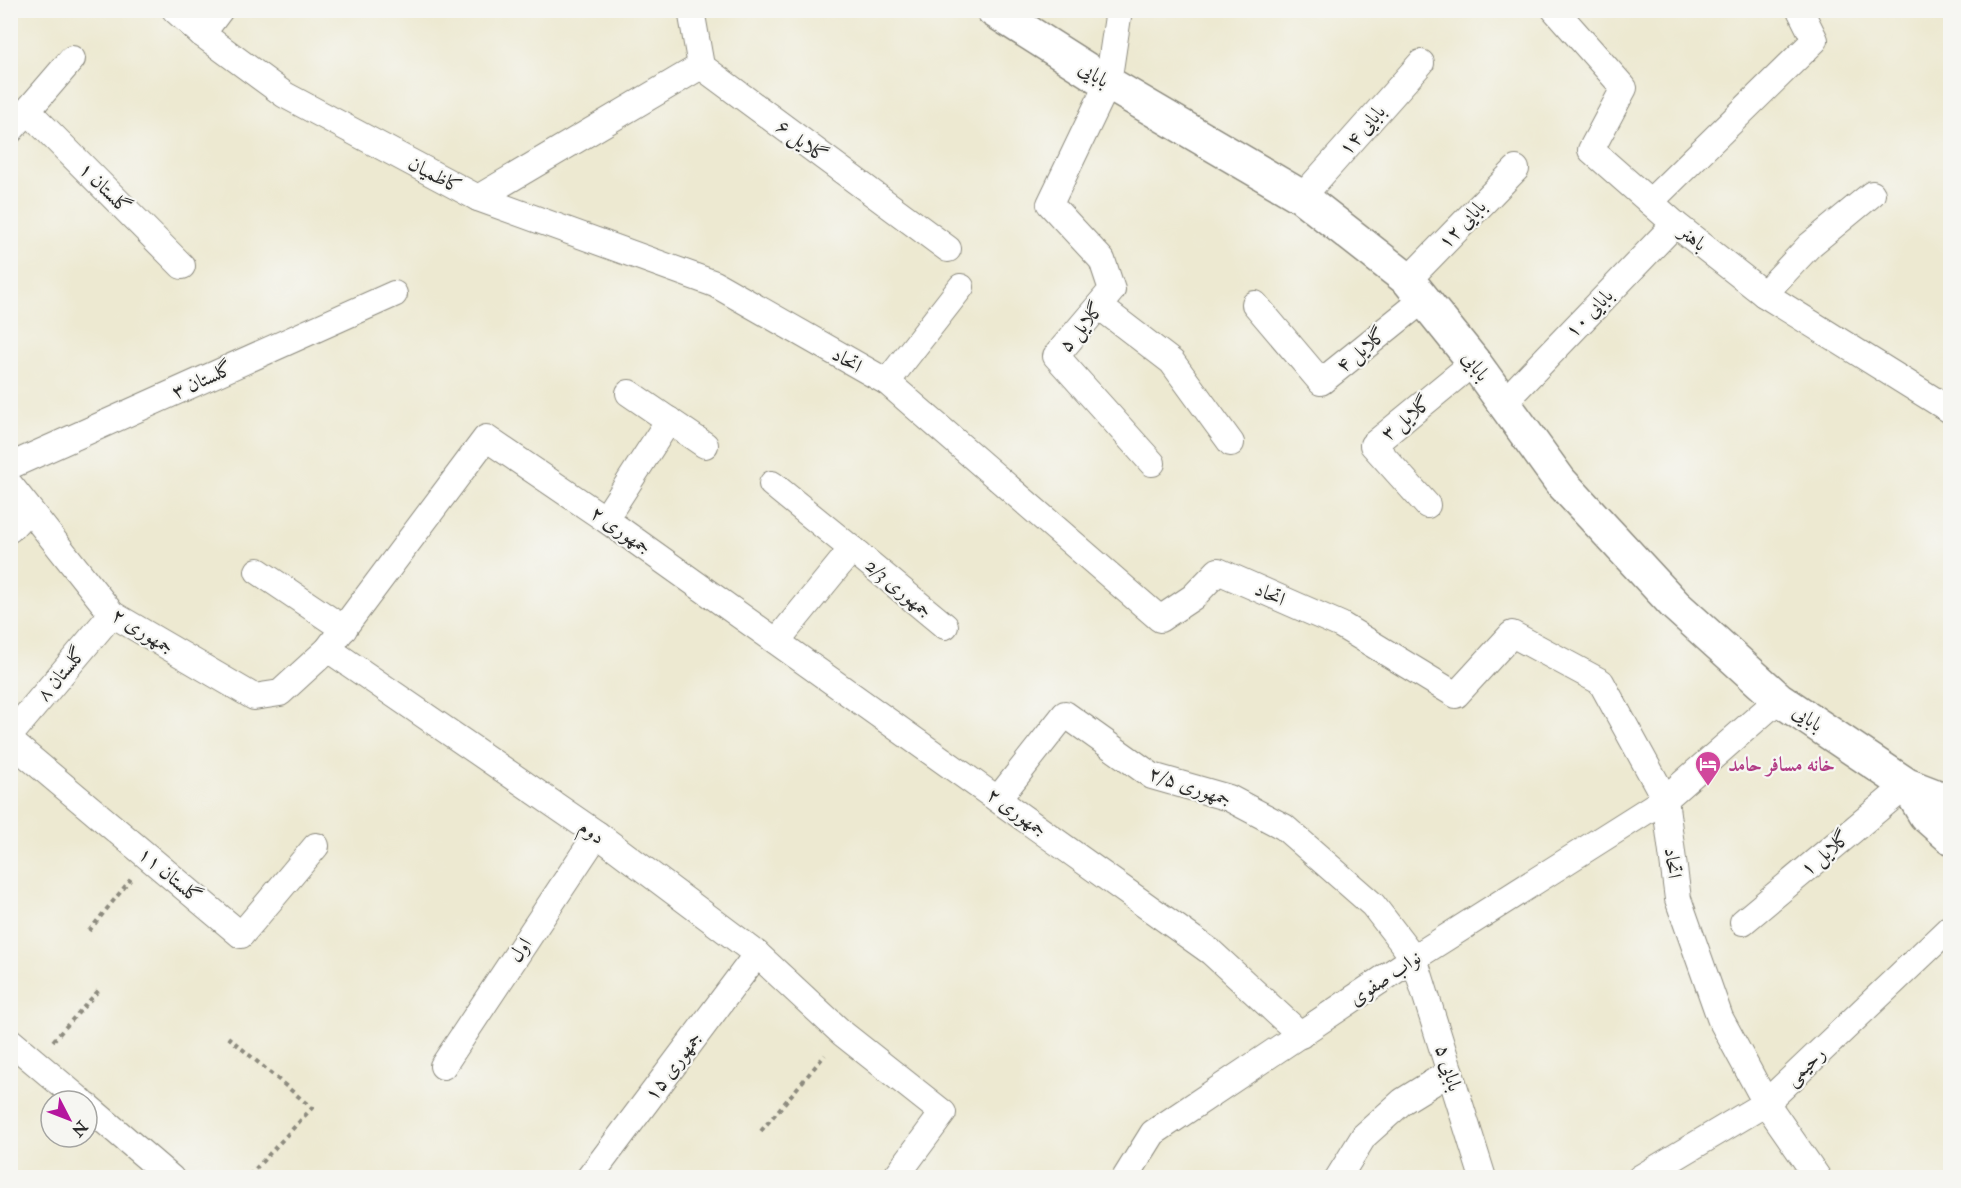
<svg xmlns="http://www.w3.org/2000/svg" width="1961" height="1188" font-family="'IM FELL Double Pica',Amiri,serif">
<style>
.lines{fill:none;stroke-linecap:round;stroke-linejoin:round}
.street-casing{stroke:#8c8a7e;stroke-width:28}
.secondary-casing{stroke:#8c8a7e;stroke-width:36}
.path{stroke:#8c8a7e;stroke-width:4;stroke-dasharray:4.5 4.5;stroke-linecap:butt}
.street{stroke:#fff;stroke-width:26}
.secondary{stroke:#fff;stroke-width:33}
.labels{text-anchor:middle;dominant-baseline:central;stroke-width:4.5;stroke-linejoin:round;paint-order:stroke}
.street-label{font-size:20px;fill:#2b2b2b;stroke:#f6f6f2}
.hotel-label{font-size:20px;font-weight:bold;fill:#b23c85;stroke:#f6f6f2;text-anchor:start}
</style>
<rect width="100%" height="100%" fill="#f6f6f2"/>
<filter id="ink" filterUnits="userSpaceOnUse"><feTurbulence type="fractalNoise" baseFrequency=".0167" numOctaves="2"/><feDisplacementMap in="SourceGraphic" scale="12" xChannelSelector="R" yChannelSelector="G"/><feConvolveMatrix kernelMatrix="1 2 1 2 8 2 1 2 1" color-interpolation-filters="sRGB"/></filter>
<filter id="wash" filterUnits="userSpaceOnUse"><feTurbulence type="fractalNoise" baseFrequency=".008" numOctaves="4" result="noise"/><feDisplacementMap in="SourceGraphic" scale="24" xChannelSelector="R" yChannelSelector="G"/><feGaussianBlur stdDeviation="1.35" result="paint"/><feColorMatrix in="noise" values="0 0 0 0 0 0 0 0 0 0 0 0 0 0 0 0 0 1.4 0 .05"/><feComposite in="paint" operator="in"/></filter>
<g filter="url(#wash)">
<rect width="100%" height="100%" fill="#ede9d1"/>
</g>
<g filter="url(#ink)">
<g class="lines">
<g class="street-casing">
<g id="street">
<polyline points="175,10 202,34 285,95 478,198 715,284 887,382 1160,619 1193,597 1218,571 1341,625 1456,695 1512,634 1601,682 1665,799 1678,899 1720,1018 1766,1103 1818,1178"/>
<polyline points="691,10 701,66 948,249"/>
<polyline points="1119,10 1108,83 1050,204 1102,260 1112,290 1056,356 1152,463"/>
<polyline points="1555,10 1624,88 1591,150 1675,224 1764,294 1950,410"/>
<polyline points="202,34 220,10"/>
<polyline points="28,111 182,266"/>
<polyline points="10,131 72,59"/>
<polyline points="1302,197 1421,63"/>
<polyline points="478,198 701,66"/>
<polyline points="1650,202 1815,40 1800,10"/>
<polyline points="1408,280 1516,169"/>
<polyline points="1764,294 1810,245 1872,194"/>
<polyline points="1255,304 1321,382 1424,299"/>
<polyline points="1099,306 1172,362 1231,443"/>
<polyline points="887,382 961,287"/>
<polyline points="629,393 705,445"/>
<polyline points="1503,403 1675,224"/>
<polyline points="10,466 394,294"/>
<polyline points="772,484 852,549"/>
<polyline points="10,485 112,614 254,697 280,693 328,649 486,438 605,519 1211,952 1301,1035"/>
<polyline points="1427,505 1373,445 1474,362"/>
<polyline points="605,519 669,420"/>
<polyline points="10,529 28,510"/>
<polyline points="258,571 344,629"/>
<polyline points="777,641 852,549 945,626"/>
<polyline points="328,649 597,834 757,954 842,1033 943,1113 895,1178"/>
<polyline points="10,735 112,614"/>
<polyline points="10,741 241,935 316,846"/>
<polyline points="998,799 1065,714 1152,776 1229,798 1284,827 1373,905 1414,958 1483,1178"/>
<polyline points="1743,922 1907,785"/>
<polyline points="10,1041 81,1101"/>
<polyline points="443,1066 597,834"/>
<polyline points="87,1106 171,1178"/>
<polyline points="589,1178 757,954"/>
<polyline points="1125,1178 1153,1133 1414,958 1665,799 1779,699"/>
<polyline points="1338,1178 1364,1136 1403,1101 1450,1072"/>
<polyline points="1640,1178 1766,1103 1950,928"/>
</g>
</g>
<g class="secondary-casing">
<g id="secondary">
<polyline points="993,10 1108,83 1302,197 1408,280 1474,362 1560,481 1675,605 1779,699 1907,785 1938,797 1950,807"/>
<polyline points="1911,791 1925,815 1950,837"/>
</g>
</g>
<g class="path">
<polyline points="89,931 131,879"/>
<polyline points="228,1037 312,1108 247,1178"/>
<polyline points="53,1041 99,990"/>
<polyline points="761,1131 825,1055"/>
</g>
<use href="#street" class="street"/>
<use href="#secondary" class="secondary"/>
</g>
</g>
<defs>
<g id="hotel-pin" transform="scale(1.35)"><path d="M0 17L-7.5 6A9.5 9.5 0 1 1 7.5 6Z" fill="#d1479c" stroke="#f6f6f2"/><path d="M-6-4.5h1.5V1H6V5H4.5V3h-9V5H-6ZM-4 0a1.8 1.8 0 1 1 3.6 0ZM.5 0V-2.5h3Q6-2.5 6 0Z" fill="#fff"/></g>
</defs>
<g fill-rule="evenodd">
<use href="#hotel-pin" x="1708" y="764"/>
</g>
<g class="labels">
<g class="street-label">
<text transform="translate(1094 74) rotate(32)">بابایی</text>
<text transform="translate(1362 130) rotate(-49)">بابایی ۱۴</text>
<text transform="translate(802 141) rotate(37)">گلایل ۶</text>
<text transform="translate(435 175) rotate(28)">کاظمیان</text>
<text transform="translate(105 188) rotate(45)">گلستان ۱</text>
<text transform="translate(1462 224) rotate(-46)">بابایی ۱۲</text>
<text transform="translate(1693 238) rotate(38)">باهنر</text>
<text transform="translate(1589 313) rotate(-46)">بابایی ۱۰</text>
<text transform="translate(1081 327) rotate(-50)">گلایل ۵</text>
<text transform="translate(1361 350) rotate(-39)">گلایل ۴</text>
<text transform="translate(847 360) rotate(30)">اتحاد</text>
<text transform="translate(1476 366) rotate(53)">بابایی</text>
<text transform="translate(202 380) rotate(-24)">گلستان ۳</text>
<text transform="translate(1406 418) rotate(-39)">گلایل ۳</text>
<text transform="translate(621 530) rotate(35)">جمهوری ۲</text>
<text transform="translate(899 588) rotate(40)">جمهوری 2/3</text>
<text transform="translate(1270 594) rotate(24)">اتحاد</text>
<text transform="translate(143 631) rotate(32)">جمهوری ۲</text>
<text transform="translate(61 674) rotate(-50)">گلستان ۸</text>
<text transform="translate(1808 718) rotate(34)">بابایی</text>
<text transform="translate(1190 786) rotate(19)">جمهوری ۲/۵</text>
<text transform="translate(1017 812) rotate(36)">جمهوری ۲</text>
<text transform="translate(592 832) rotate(35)">دوم</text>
<text transform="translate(1825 853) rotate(-40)">گلایل ۱</text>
<text transform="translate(1673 863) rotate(83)">اتحاد</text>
<text transform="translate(170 875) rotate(40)">گلستان ۱۱</text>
<text transform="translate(520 950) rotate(-56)">اول</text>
<text transform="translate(1385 978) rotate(-34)">نواب صفوی</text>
<text transform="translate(673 1066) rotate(-53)">جمهوری ۱۵</text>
<text transform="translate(1805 1066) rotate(-43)">رحیمی</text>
<text transform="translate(1449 1068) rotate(73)">بابایی ۵</text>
</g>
<g class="hotel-label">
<text x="1728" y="764">خانه مسافر حامد</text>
</g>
</g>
<rect width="1961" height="1188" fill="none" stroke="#f6f6f2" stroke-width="36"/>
<g transform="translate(69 1119) rotate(132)"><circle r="28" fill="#f6f6f2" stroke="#a5a5a2" stroke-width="1.5"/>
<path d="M0-4.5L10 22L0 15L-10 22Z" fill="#b5179e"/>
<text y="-9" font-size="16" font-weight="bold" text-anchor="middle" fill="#2b2b2b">N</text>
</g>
</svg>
